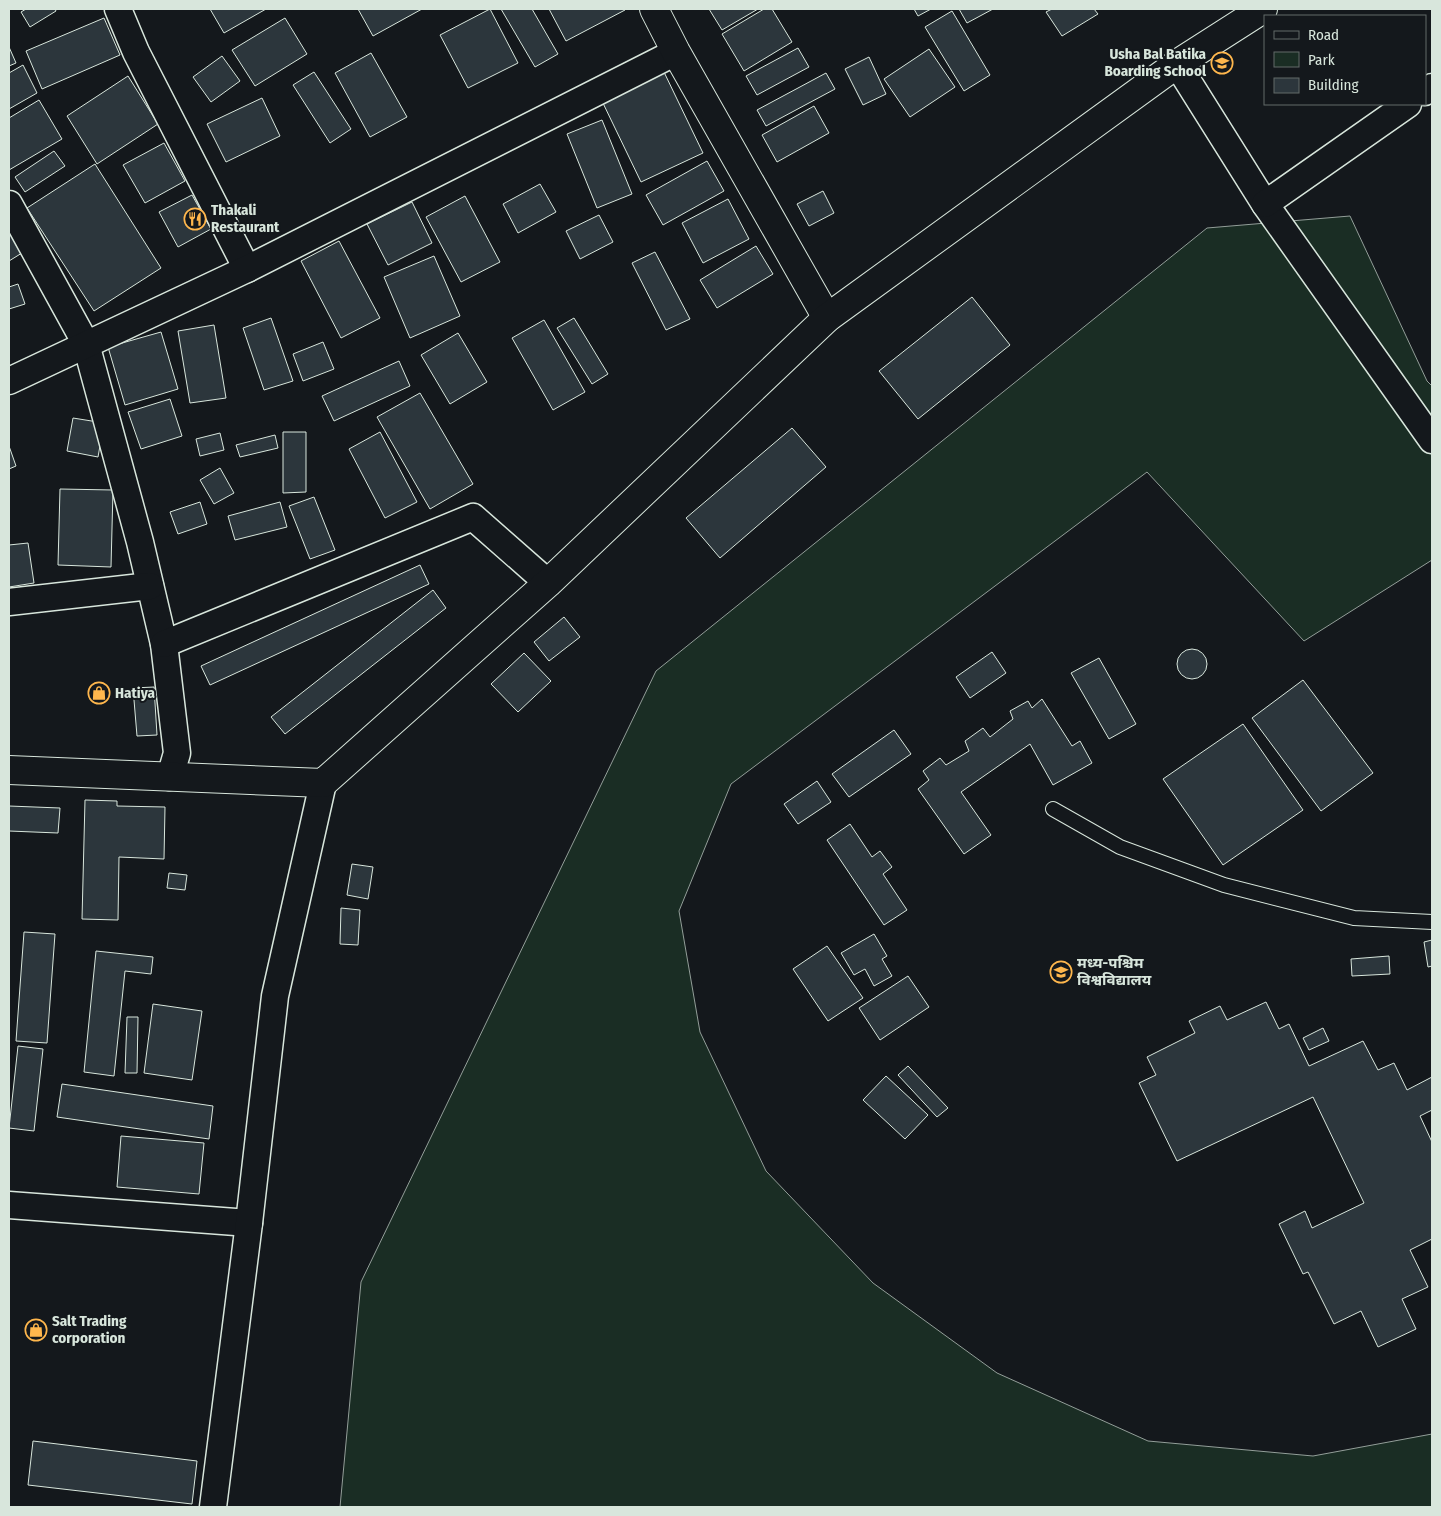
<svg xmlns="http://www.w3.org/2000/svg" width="1441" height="1516" font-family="'Fira Sans Condensed','Noto Sans Devanagari',sans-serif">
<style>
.green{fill:#1a2d24;stroke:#939e99}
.building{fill:#2c363c;stroke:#d8e6dc}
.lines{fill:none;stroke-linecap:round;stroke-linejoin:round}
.lane-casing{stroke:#d8e6dc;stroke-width:16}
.street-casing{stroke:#d8e6dc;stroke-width:29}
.secondary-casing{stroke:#d8e6dc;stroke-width:30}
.lane{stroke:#14181c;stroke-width:14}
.street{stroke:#14181c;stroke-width:26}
.secondary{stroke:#14181c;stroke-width:28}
.labels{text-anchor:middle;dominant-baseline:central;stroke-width:4;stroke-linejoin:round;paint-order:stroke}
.poi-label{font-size:15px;font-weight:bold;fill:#d8e6dc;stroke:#14181c;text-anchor:start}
</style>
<rect width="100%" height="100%" fill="#14181c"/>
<polygon class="green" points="1350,216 1427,381 1432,386 1432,560 1304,641 1147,472 731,784 679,911 700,1032 766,1171 873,1283 997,1373 1148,1441 1313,1456 1432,1434 1432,1507 340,1507 361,1282 656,671 1207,228"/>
<g class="building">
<polygon points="26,9 55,9 56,11 30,27 21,12"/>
<polygon points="210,9 266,9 224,33"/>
<polygon points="358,9 422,9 373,36"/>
<polygon points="490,9 518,63 468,88 440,35"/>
<polygon points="501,9 532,9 558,54 535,67"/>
<polygon points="549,9 624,9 625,10 566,41"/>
<polygon points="709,9 758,9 722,30"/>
<polygon points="764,9 772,9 792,42 744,71 722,34"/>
<polygon points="914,9 931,9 918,16"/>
<polygon points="959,9 993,9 967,23"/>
<polygon points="1052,9 1094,9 1098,14 1062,36 1046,12"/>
<polygon points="952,11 990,75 964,91 925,27"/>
<polygon points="104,18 120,55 42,89 26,51"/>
<polygon points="285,18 307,54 255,86 232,50"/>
<polygon points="9,47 16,63 9,66"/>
<polygon points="798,48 809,67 757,95 746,76"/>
<polygon points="929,49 955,87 910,117 884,79"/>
<polygon points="371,53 407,117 370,137 335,73"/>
<polygon points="222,56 240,81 211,102 193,77"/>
<polygon points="869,57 886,94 863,105 845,69"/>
<polygon points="23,65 37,93 9,109 9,73"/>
<polygon points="663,70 703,153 641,182 601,99"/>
<polygon points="314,72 351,129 330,143 293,85"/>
<polygon points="826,73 835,89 766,126 757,110"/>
<polygon points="128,76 158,124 97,164 67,116"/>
<polygon points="262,98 280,136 226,162 207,124"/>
<polygon points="39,100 62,139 9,170 9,118"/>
<polygon points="814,106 829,133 777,162 762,135"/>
<polygon points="602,120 632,194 597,208 567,134"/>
<polygon points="164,143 185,181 145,203 123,165"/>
<polygon points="54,151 65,166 25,192 15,177"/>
<polygon points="707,161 724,191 663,225 646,195"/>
<polygon points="95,164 161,268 94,311 27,208"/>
<polygon points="540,184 556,212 518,233 503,204"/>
<polygon points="823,191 834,213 809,226 797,204"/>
<polygon points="192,195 211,229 178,247 159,212"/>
<polygon points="465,196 500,262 461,282 426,217"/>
<polygon points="728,199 749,239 703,263 682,223"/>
<polygon points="412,202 432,243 388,265 367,224"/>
<polygon points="599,215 613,242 580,259 566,231"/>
<polygon points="9,220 30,248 9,261"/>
<polygon points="339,241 380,318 341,338 301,261"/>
<polygon points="756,246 773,274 717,308 700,280"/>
<polygon points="655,252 690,319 666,330 632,263"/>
<polygon points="434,256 460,316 410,338 384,277"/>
<polygon points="18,284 25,304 9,309 9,287"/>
<polygon points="972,297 1010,345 918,419 879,371"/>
<polygon points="271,318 293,381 264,390 243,328"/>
<polygon points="574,318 608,374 592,384 557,328"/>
<polygon points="544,320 585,392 553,410 512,338"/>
<polygon points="214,325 226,398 190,403 178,331"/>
<polygon points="161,332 178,389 125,405 108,347"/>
<polygon points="458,333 487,382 450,404 421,355"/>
<polygon points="323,342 334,369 303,381 293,354"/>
<polygon points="399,361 410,386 334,421 322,396"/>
<polygon points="420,393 473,484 430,509 377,417"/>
<polygon points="170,399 182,436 141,449 128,412"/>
<polygon points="73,418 104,423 98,457 67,451"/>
<polygon points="792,428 826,467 720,558 686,518"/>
<polygon points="283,432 306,432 306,492 283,493"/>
<polygon points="380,432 417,502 385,518 349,449"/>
<polygon points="220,433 224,450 200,456 196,439"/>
<polygon points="275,435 278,448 240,457 236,445"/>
<polygon points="9,446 16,466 9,469"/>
<polygon points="220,468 234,493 214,504 200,480"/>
<polygon points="60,489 113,490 111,567 58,565"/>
<polygon points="314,497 335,550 310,559 289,506"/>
<polygon points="200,502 207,524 178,534 170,512"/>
<polygon points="280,502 287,527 235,540 228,516"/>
<polygon points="28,543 34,583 9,587 9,545"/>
<polygon points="420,565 429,584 210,685 201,666"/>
<polygon points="433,590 446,608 285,734 271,717"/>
<polygon points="564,617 580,637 549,661 534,642"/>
<circle cx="1192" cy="664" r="15"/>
<polygon points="992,652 1006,673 970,698 956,677"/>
<polygon points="524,653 551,681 518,712 491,684"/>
<polygon points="1099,658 1136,724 1109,739 1071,673"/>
<polygon points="1303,680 1373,773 1321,811 1252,718"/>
<polygon points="154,687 157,735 137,736 133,688"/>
<polygon points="1042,699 1072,746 1080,741 1092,763 1053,785 1030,744 961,792 991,835 964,854 918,789 929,780 923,771 940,758 946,765 969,751 965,741 983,728 990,737 1013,719 1010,711 1028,701 1032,708"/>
<polygon points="1243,724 1303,810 1223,865 1163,779"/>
<polygon points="894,730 911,754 849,797 832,774"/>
<polygon points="817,781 831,802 798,824 784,804"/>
<polygon points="85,800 117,801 117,806 165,807 164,859 119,857 118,920 82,919"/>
<polygon points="9,806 60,808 58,833 9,831"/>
<polygon points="850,824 872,857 880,851 892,867 883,874 907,910 884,925 827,840"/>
<polygon points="352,864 373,867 368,899 347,895"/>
<polygon points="169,873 187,875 185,890 167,888"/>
<polygon points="341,908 360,910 358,945 340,944"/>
<polygon points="24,932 55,934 47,1043 16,1041"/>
<polygon points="874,934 887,956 882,959 892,976 874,986 865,969 854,975 841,953"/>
<polygon points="1432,940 1432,966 1428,967 1424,942"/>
<polygon points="827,946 863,998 828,1021 793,969"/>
<polygon points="96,951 153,957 151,974 125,971 114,1076 84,1072"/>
<polygon points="1389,956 1390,974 1352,976 1351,959"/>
<polygon points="908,976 929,1007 880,1040 859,1008"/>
<polygon points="1266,1002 1279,1029 1289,1024 1309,1066 1363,1041 1378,1070 1394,1063 1407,1090 1432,1077 1432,1110 1420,1116 1432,1142 1432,1239 1410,1250 1428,1287 1402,1299 1416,1329 1378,1347 1361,1311 1334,1324 1308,1272 1303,1274 1279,1224 1305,1211 1312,1228 1364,1203 1313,1097 1177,1161 1139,1083 1156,1075 1147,1057 1195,1033 1189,1021 1220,1006 1227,1020"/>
<polygon points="153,1004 202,1011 192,1080 144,1073"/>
<polygon points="127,1017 138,1017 137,1073 125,1073"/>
<polygon points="1323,1028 1329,1041 1309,1050 1303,1038"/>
<polygon points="18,1046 43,1049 34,1131 9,1128"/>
<polygon points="908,1066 948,1108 937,1117 898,1075"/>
<polygon points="886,1076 928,1115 905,1139 863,1100"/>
<polygon points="62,1084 213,1106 209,1139 57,1117"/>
<polygon points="121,1136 204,1143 199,1194 117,1187"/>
<polygon points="33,1441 197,1461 192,1504 28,1485"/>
</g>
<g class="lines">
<g class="lane-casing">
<polyline id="lane" points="1053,809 1120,847 1224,885 1354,918 1432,922"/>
</g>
<g class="street-casing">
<g id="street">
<polyline points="118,9 136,52 247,269"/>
<polyline points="1177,64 1265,204 1432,440"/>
<polyline points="1425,92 1432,87"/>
<polyline points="9,204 86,344 140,542 164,644 177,753 170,777"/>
<polyline points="1265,204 1408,104"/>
<polyline points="9,381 247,269 676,52"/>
<polyline points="9,602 150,586"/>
<polyline points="164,644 473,517 548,583"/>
<polyline points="9,1205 249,1223"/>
<polyline points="213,1507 249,1223 275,996 323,783"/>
</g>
</g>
<g class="secondary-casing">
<g id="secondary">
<polyline points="654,9 676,52 827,318"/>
<polyline points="9,770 323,783 548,583 827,318 1177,64 1263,9"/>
</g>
</g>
<use href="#lane" class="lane"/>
<use href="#street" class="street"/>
<use href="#secondary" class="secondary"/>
</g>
<defs>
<g id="school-ring" transform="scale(1.125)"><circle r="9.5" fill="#14181c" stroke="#ffb74d" stroke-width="1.5"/><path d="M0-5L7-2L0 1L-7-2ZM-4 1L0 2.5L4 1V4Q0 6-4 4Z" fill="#ffb74d"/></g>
<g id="restaurant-ring" transform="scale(1.125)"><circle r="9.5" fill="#14181c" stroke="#ffb74d" stroke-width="1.5"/><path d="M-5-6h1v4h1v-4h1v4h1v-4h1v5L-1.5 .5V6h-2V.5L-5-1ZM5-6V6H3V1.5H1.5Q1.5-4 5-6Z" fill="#ffb74d"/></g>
<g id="shop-ring" transform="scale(1.125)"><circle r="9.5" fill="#14181c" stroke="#ffb74d" stroke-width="1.5"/><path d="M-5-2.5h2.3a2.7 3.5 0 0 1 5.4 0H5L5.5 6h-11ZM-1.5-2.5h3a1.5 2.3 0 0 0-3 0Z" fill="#ffb74d"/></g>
<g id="university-ring" transform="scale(1.125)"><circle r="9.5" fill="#14181c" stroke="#ffb74d" stroke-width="1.5"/><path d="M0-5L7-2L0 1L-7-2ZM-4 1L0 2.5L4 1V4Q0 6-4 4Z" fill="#ffb74d"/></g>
</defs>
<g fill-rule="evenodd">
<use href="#school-ring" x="1222" y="63"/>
<use href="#restaurant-ring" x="195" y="219"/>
<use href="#shop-ring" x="99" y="693"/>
<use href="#university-ring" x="1061" y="972"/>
<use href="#shop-ring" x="36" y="1330"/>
</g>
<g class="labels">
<g class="poi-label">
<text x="1206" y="54" text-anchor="end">Usha Bal Batika<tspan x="1206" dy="17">Boarding School</tspan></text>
<text x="211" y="210">Thakali<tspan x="211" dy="17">Restaurant</tspan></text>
<text x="115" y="693">Hatiya</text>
<text x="1077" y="963">मध्य-पश्चिम<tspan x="1077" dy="17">विश्वविद्यालय</tspan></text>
<text x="52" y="1321">Salt Trading<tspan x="52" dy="17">corporation</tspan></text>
</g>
</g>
<rect width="1441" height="1516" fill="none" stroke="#d8e6dc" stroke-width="20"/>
<rect x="1264" y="15" width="162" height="90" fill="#14181c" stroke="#626a69"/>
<rect x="1274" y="31" width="25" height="8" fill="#14181c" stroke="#626a69"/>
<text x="1308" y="40" font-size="15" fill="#d8e6dc">Road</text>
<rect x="1274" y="52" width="25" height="15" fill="#1a2d24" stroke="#626a69"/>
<text x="1308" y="65" font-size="15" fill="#d8e6dc">Park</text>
<rect x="1274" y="78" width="25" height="15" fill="#2c363c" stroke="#626a69"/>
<text x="1308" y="90" font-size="15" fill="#d8e6dc">Building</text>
</svg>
